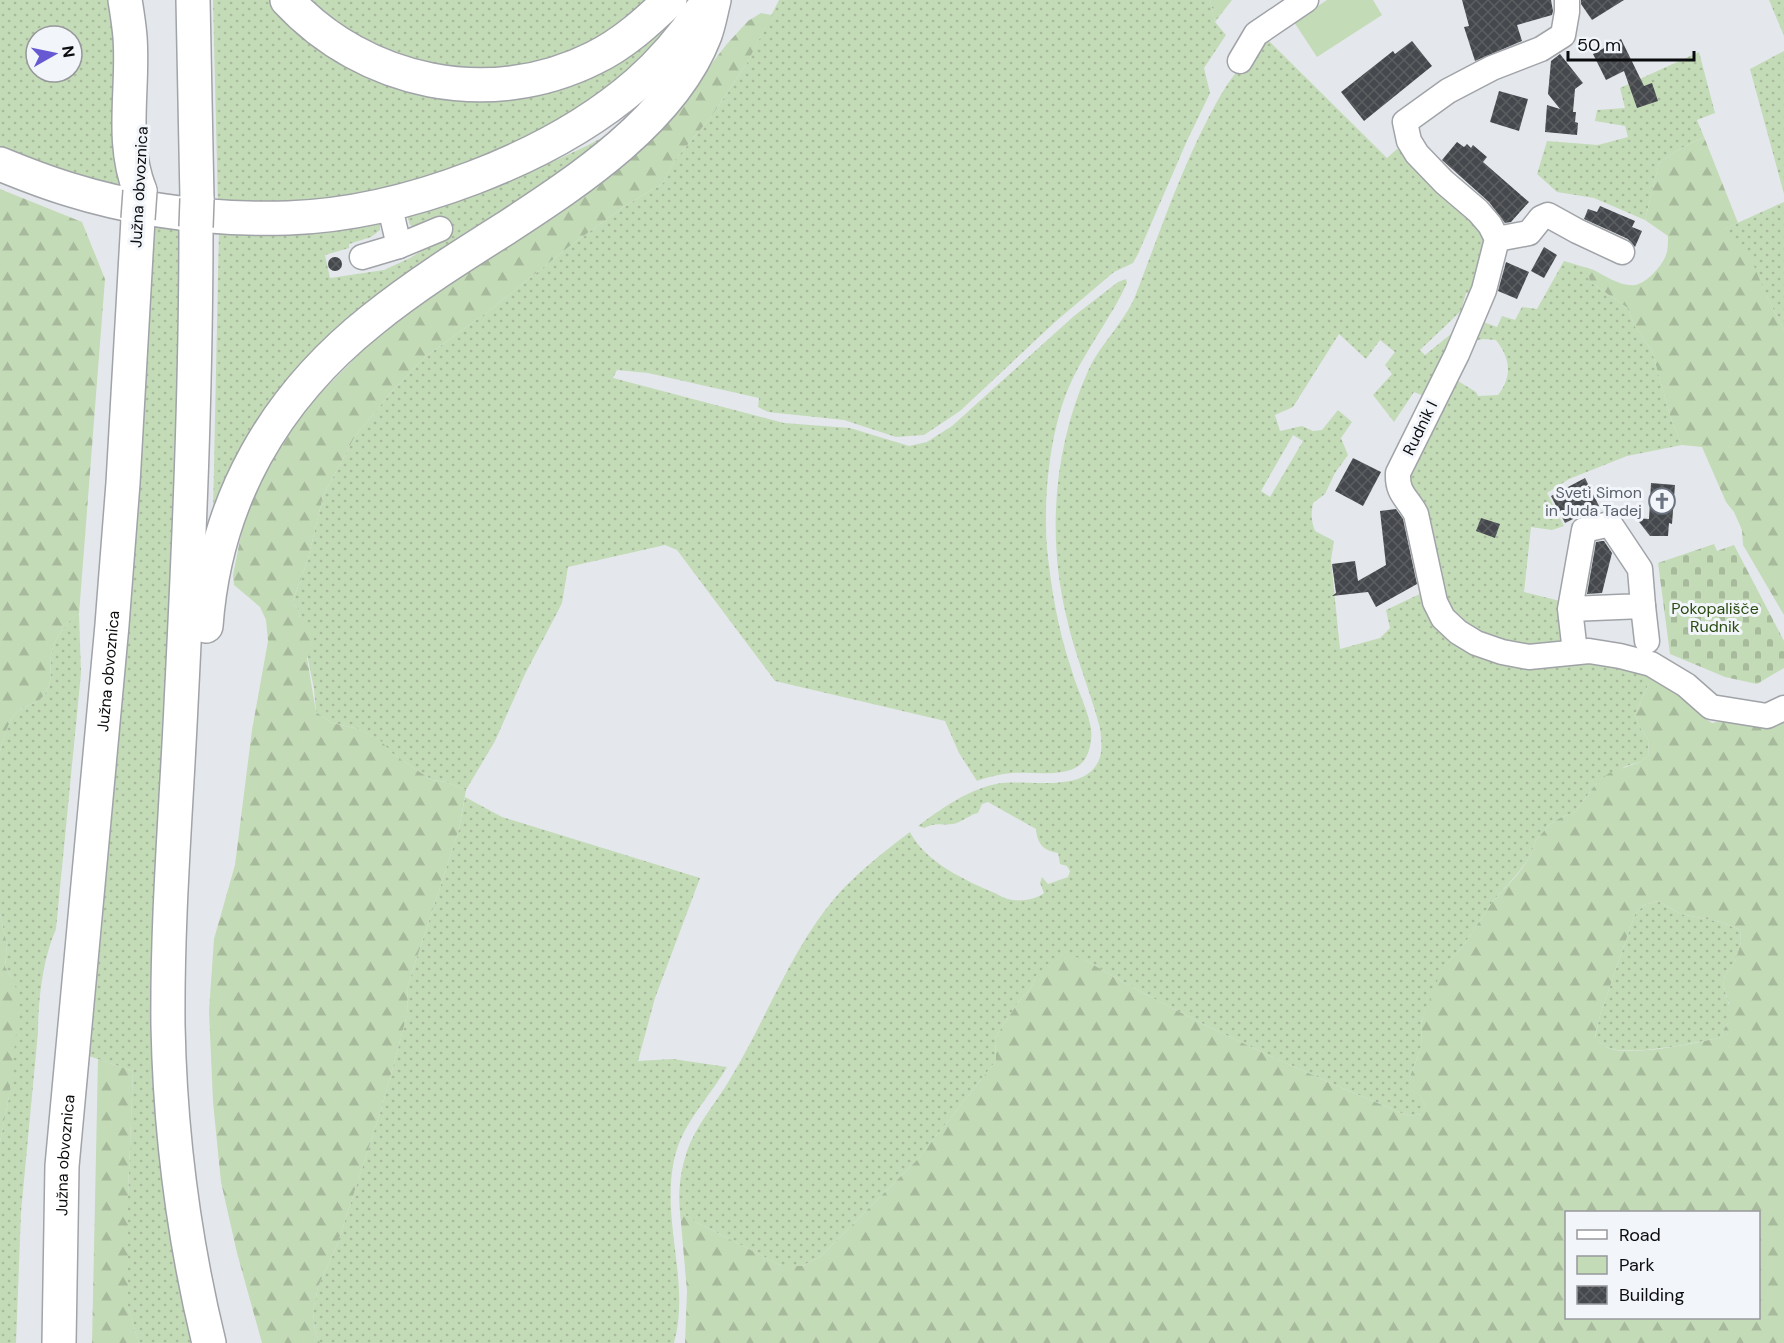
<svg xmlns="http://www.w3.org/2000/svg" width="1784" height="1343" font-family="'DM Sans',sans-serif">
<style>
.green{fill:url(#green-dots);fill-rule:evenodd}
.forest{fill:url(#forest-firs);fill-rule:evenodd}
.wetland{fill:url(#wetland-marsh)}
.cemetery{fill:url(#cemetery-stones)}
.pitch{fill:#c4dbb7}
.building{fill:url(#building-cross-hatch)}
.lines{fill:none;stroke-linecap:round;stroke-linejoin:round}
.minor-casing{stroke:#a0a3a8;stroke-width:27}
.highway-casing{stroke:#a0a3a8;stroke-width:36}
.minor{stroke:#fff;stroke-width:24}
.highway{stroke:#fff;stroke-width:33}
.highway-bridge-casing{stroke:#a0a3a8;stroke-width:36;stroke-linecap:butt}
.highway-bridge{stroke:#fff;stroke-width:33}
.labels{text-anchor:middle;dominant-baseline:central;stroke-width:6;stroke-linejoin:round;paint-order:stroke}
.street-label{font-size:16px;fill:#0b0c0e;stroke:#f2f5fa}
.worship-label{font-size:16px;fill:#5b616d;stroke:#f2f5fa;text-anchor:end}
.park-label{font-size:16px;fill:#2a4b11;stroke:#f2f5fa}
</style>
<defs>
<pattern id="green-dots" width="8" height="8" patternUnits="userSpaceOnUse" patternTransform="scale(1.5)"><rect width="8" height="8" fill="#c4dbb7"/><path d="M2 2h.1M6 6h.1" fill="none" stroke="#a7bb9c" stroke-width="1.8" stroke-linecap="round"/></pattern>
<pattern id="forest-firs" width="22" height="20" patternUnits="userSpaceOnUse" patternTransform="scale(1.5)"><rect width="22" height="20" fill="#c4dbb7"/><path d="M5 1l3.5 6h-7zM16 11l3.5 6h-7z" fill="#a7bb9c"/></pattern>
<pattern id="wetland-marsh" width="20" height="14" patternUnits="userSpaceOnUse" patternTransform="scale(1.5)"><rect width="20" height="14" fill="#c4dbb7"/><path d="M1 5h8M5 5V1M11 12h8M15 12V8" fill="none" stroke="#a7bb9c"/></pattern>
<pattern id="cemetery-stones" width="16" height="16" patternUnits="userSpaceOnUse" patternTransform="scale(1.5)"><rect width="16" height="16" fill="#c4dbb7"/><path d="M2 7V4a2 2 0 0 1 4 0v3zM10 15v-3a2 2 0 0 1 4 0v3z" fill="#a7bb9c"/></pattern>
<pattern id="building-cross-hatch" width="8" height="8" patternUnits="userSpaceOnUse" patternTransform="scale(1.5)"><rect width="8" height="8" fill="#45484c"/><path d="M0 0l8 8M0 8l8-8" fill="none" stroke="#5c5e61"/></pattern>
</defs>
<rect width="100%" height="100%" fill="#e4e8ec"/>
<g class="green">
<path d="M0 0H116L123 104 118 191 0 153ZM36 36H72V72H36Z"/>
<polygon points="213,0 277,0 295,19 502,92 682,0 696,0 634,74 544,132 434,179 314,205 218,206"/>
<polygon points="301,0 659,0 581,56 498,75 375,54"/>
<path d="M779 0H1210L1215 22 1226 35 1204 68 1210 93 1186 143 1138 254 1133 263 1114 272 1055 322 960 411 924 435 896 437 844 420 768 412 758 407 759 398 648 373 617 370 613 378 784 423 850 428 909 446 927 442 952 426 1074 316 1118 282 1126 279 1127 283C1112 316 1089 345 1073 378 1050 425 1043 496 1047 548 1051 588 1058 629 1071 668 1076 687 1086 705 1090 724 1093 735 1091 749 1085 759 1072 780 1032 771 1012 773 1001 774 987 777 977 781L959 753 945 721 775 681 677 550 665 545 568 567 562 603 557 613 525 674 495 741 466 790 446 782 432 780 394 755 379 740 359 729 332 723 316 712 314 689 298 609 292 603 308 559 323 496 354 438 393 390 425 357 490 310 571 245 625 206 663 183 674 161 711 117 747 63Z"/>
<polygon points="1769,0 1784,0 1784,36"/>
<path d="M1265 37 1387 158 1397 149 1404 152 1488 235 1476 294 1466 293 1461 311 1420 350 1425 355 1456 330 1426 397 1414 392 1394 422 1373 395 1392 374 1385 365 1395 352 1380 340 1366 359 1339 334 1293 407 1275 415 1280 431 1302 426 1313 431 1322 430 1338 410 1352 422 1341 438 1348 455 1335 473 1325 494 1313 503C1311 514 1311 521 1315 531L1334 541 1331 560 1340 649 1380 638 1390 628 1386 610 1424 592 1444 628 1570 658 1649 669V683L1635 714 1639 726 1648 739 1649 755 1640 762 1626 766 1596 784 1575 812 1560 818 1550 824 1536 840 1530 857 1518 873 1493 901 1463 946 1448 962 1421 1022 1422 1045 1411 1074 1410 1088 1420 1097 1426 1106 1422 1114 1408 1116C1298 1070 1188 1021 1085 960L1036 976 1031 988 1019 1001 995 1038 996 1061 916 1161 820 1257 802 1266H782L694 1221 680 1212C678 1195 680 1174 685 1158 693 1128 715 1105 730 1079 768 1017 792 945 841 891 862 869 886 850 910 832 925 862 966 881 995 893 999 895 1004 898 1008 899 1019 902 1035 900 1044 893L1040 883 1042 877 1048 884 1068 877 1070 871 1067 866 1060 864 1058 853C1044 851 1037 844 1036 829L988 802 982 804 978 813C970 815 966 819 959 822 947 828 938 820 924 828L918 826C941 809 967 790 996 784 1026 778 1084 795 1099 760 1103 750 1101 738 1100 728 1090 690 1074 653 1066 615 1047 534 1054 447 1088 371 1100 344 1125 322 1136 294 1161 229 1184 160 1219 98 1231 76 1249 57 1265 37ZM1293 435 1303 441 1270 497 1261 491Z"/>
<polygon points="1784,51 1784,194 1750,69"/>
<polygon points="1699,52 1715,113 1697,120 1704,137 1676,151 1659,163 1645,220 1594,198 1557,192 1537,174 1547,141 1598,145 1628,137 1625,126 1595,121 1597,110 1625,108 1620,88"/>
<path d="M614 131 590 155 409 273 213 514 219 228 380 220V230L371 237 349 244V248L325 255 330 278 384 270 410 258 443 237 410 225 405 210C478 189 547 170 614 131Z"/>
<polygon points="1784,202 1784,330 1767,297 1724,229"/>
<polygon points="151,226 185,231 166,769 196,1343 139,1343 128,1308 128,1196 133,1071 86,1055"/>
<path d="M1564 261 1594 270 1590 276V282L1628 308 1634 325 1652 351 1671 419 1682 445 1627 456 1569 479 1547 493 1564 526 1552 530 1531 527 1524 592 1560 601 1563 642 1529 652 1454 621 1407 493 1406 464 1453 378 1476 392 1478 396 1498 395C1513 376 1510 358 1496 340L1483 339 1468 342 1478 320 1497 327 1502 316 1515 320 1522 307 1537 309Z"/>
<path d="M79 614 81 673 56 929C43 958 38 1000 38 1032L21 1212 16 1343H0V1142L9 1097 13 979 5 967 7 945 0 914V751C4 738 7 723 16 713 26 703 42 705 48 688 52 678 50 665 51 655 54 640 66 620 79 614Z"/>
<path d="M465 797 502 817 700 878 655 998 638 1061 673 1059 727 1067C712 1093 688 1118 678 1146 656 1211 692 1279 674 1343H320L315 1331 313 1311 318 1287 337 1245 382 1107 407 1015 408 985 459 829Z"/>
<path d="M1658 901 1681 914 1721 922 1740 930 1741 942 1735 962 1725 975 1723 984 1729 1005V1021L1719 1038C1694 1043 1629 1057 1606 1047 1602 1045 1598 1040 1595 1038L1600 1015 1635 914 1644 905Z"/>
</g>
<g class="forest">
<polygon points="761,13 772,15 747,63 711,117 674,161 663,183 625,206 571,245 490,310 425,357 393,390 354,438 323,496 308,559 292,603 298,609 300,619 311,626 314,639 307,658 316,712 332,723 359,729 380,740 394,755 432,780 446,782 466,790 459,829 408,985 407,1015 382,1107 337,1245 318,1287 313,1311 315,1331 320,1343 262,1343 237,1253 221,1182 213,1102 209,1011 214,939 235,865 252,730 268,641 266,620 260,607 234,585 233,575 243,525 255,492 275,453 307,407 376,337 682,102 726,45 748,21"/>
<path d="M1704 137 1738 223 1724 229 1749 254 1767 297 1784 330V615L1743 545 1742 530 1734 512 1726 502 1702 447 1682 445 1671 419 1652 351 1634 325 1628 308 1590 282 1589 276 1594 270C1605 276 1622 287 1635 285 1647 283 1662 266 1666 255 1668 250 1668 242 1668 236L1645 220 1659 163 1676 151Z"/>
<path d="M0 189 82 222 105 279 79 614C66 620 54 640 51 655 50 665 52 678 48 688 42 705 26 703 16 713 7 723 4 738 0 751Z"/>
<path d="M1649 669 1697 699 1706 719 1712 723 1784 706V1343H685L687 1291 680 1212 694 1221 782 1266H802L820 1257 916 1161 996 1061 995 1038 1019 1001 1031 988 1036 976 1056 956 1070 955 1085 960C1188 1021 1298 1070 1408 1116L1421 1114 1426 1106 1420 1097 1409 1088 1411 1074 1422 1045 1421 1023 1436 983 1448 962 1463 946 1493 901 1518 874 1530 857 1536 840 1550 824 1560 818 1575 812 1596 784 1609 773 1640 762 1649 755 1648 739 1639 726 1635 714 1649 683ZM1658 901 1681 914 1721 922 1740 930 1741 942 1735 962 1725 975 1723 984 1729 1004V1021L1719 1038C1695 1043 1628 1058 1606 1047 1602 1045 1598 1040 1595 1037L1600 1015 1635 914 1644 905ZM1566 1212H1758V1318H1566Z"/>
<polygon points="0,914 7,945 5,967 13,979 18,995 18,1016 9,1097 0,1142"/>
<polygon points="98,1059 133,1071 128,1196 128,1308 139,1343 92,1343"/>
</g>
<polygon class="wetland" points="1210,0 1232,0 1215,22"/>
<polygon class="cemetery" points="1714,544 1717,551 1734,545 1784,641 1784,668 1757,684 1725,677 1670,654 1658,563"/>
<polygon class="pitch" points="1327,0 1373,0 1382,15 1317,57 1294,22"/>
<g class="building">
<polygon points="1462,0 1551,0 1553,11 1552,15 1517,25 1522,41 1475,61 1464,27 1469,26"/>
<polygon points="1581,0 1624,0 1592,20 1581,4"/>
<polygon points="1621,39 1644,86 1652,83 1658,101 1637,108 1624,71 1606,80 1593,54"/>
<polygon points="1412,41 1432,66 1364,121 1341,92 1393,51 1395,54"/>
<polygon points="1560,54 1583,83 1575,89 1573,112 1576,112 1575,122 1578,123 1577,135 1545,132 1547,105 1560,109 1548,94 1551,61"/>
<polygon points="1499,91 1528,99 1519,131 1490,122"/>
<polygon points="1457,142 1464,147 1467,144 1471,148 1473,145 1487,157 1483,162 1529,202 1511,222 1505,223 1489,202 1442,160"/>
<polygon points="1600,206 1635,221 1632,227 1642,231 1635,247 1628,239 1584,219 1588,209 1597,212"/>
<polygon points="1544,247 1557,255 1544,278 1531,271"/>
<circle cx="335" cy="264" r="7"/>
<polygon points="1506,262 1529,272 1517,299 1498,291"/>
<polygon points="1353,458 1381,472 1363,506 1335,491"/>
<polygon points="1585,478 1599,506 1565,523 1551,496"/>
<polygon points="1651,483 1675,485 1672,524 1669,523 1668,536 1650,536 1636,518 1649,519"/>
<polygon points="1396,509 1403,519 1417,584 1376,607 1368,592 1332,596 1336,593 1332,564 1355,561 1358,581 1386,565 1380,511"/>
<polygon points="1481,518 1500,524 1495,538 1476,531"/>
<polygon points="1602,541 1604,541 1612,553 1602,593 1587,594 1596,542"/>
</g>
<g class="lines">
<g class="minor-casing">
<g id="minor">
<path d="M1567 0V12L1563 35 1541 49 1492 68 1448 91 1405 122 1409 141 1417 154 1444 182 1478 211 1490 225 1497 239 1484 290 1457 354 1398 473C1397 494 1407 497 1416 514L1435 602 1443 618 1458 632 1476 643 1502 652 1529 657 1589 651 1620 656 1651 664 1686 685 1711 707 1767 716 1784 708"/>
<polyline points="1240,61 1256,34 1306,0"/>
<polyline points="389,203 399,246"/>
<polyline points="1497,239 1529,233 1541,218 1548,215 1577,231 1622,252"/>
<polyline points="362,257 399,246 440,229"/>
<polyline points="1643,606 1647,641"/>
<polyline points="1570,609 1643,606 1640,569 1610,524 1584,530 1570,609 1575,652"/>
</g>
</g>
<g class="highway-casing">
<g id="highway">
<path d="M125 0C127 12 129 25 130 37 134 89 120 141 140 191"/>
<polyline points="193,0 197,199"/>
<path d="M287 0C365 84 490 110 594 58 623 44 647 22 670 0"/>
<path d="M0 164C22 173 45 182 68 189 138 211 215 220 288 218 404 214 551 159 638 83 662 62 683 37 701 11"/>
<path d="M196 227C196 387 189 546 181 705 176 812 167 918 168 1025 170 1132 184 1240 209 1343"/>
<path d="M206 626C215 501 274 398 372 320 414 286 460 257 506 228 578 181 673 119 705 35 709 24 711 12 714 0"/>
<path id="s1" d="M59 1343 62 1166 112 625 123 483 138 219"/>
</g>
</g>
<use href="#minor" class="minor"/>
<use href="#highway" class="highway"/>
<g class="highway-bridge-casing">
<g id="highway-bridge">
<polyline points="138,219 140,191"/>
<polyline points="196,227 197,199"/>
</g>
</g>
<use href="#highway-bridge" class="highway-bridge"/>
</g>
<defs>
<g id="church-ring" transform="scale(1.35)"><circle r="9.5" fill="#f2f5fa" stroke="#6b7280" stroke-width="1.5"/><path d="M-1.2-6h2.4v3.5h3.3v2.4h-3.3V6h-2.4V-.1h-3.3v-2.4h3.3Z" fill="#6b7280"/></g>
</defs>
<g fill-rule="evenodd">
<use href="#church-ring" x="1662" y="501"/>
</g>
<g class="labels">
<g class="street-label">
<text transform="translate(139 187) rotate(-87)">Južna obvoznica</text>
<text transform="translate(1420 428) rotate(-64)">Rudnik I</text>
<text stroke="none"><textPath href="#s1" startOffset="674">Južna obvoznica</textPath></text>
<text stroke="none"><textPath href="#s1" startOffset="188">Južna obvoznica</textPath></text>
</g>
<g class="worship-label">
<text x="1642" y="492">Sveti Simon<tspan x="1642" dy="18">in Juda Tadej</tspan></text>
</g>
<g class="park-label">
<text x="1715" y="608">Pokopališče<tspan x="1715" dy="18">Rudnik</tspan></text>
</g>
</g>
<rect x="1565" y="1211" width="195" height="108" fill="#f2f5fa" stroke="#96989c" stroke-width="1.5"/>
<rect x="1577" y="1230" width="30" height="9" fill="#ffffff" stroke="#96989c" stroke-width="1.5"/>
<text x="1619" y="1241" font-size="18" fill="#0b0c0e">Road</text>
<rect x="1577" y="1256" width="30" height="18" fill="#c4dbb7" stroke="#96989c" stroke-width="1.5"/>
<text x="1619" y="1271" font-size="18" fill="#0b0c0e">Park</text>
<rect x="1577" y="1286" width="30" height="18" fill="url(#building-cross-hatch)" stroke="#96989c" stroke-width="1.5"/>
<text x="1619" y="1301" font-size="18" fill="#0b0c0e">Building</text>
<g transform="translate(54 54) rotate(81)"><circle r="28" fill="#f2f5fa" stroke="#96989c" stroke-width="1.5"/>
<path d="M0-4.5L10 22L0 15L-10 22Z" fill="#6759d2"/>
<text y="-9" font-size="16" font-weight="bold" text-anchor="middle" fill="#0b0c0e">N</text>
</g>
<path d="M1568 51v9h126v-9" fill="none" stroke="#0b0c0e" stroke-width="3"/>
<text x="1577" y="51" font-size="18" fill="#0b0c0e" stroke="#f2f5fa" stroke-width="4.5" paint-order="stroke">50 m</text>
</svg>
